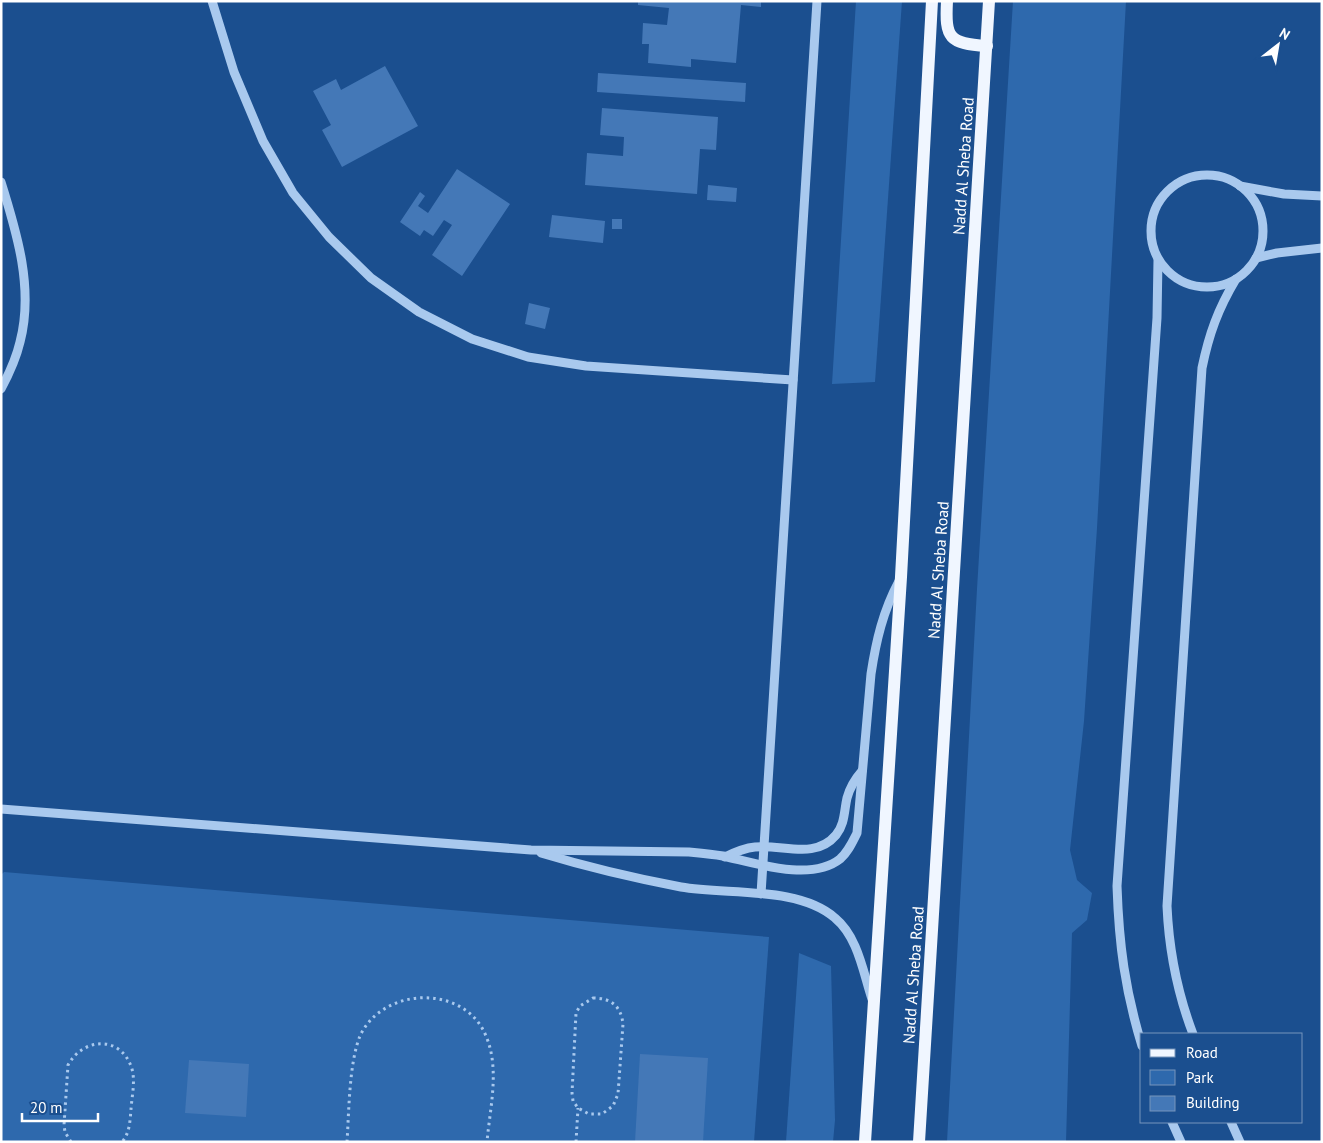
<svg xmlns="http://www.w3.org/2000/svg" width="1323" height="1143" font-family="'PT Sans',sans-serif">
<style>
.green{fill:#2e69ad}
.building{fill:#4478b7}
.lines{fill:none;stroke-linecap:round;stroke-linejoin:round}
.path{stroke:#a9c9ee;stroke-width:3;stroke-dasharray:2.5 4;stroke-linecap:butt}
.minor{stroke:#a9c9ee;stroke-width:9}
.major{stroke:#f0f6ff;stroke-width:12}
.labels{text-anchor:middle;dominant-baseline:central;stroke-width:4;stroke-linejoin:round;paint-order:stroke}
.street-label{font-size:16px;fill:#fff;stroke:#1b4f8f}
</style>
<rect width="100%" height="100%" fill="#1b4f8f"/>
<g class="green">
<polygon points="856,1 902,1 875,382 832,384"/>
<polygon points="1013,1 1126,1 1097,528 1084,721 1070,850 1077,880 1092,893 1087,920 1072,933 1066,1142 947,1142 977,589"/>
<polygon points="4,872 769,937 754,1142 1,1142 1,875"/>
<polygon points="799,953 831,966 835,1120 833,1142 786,1142"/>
</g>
<g class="building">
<polygon points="638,1 761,1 761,7 741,5 736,63 691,59 691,67 648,63 649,44 642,44 643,23 667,25 669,8 638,5"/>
<polygon points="385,66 418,126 342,167 322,130 331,125 313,91 336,79 341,90"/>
<polygon points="598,73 746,83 745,102 597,92"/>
<polygon points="602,108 718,117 716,150 700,149 697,194 585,185 587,153 623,156 624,137 600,135"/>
<polygon points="457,169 510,204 462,276 432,255 452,225 444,220 433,236 424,230 420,236 400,222 420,192 425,196 418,206 428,213"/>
<polygon points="708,185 737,188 736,202 707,200"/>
<polygon points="552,215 605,221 603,243 549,237"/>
<rect x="612" y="219" width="10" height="10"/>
<polygon points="529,303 550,308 545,329 525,324"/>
<polygon points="640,1054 708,1058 703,1142 635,1142"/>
<polygon points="189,1060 249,1064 246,1117 185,1113"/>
</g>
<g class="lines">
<g class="path">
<path d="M593 998C611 998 621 1006 623 1024L618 1094 613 1106 602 1114H589L578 1108 573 1101 572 1093 576 1013 580 1006Z"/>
<path d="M71 1142 65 1132 64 1125 68 1065C83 1038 119 1035 131 1066 136 1079 132 1095 131 1109 130 1120 130 1133 122 1142"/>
<path d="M347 1142C349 1112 349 1063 360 1036 383 986 465 984 486 1036 500 1069 490 1107 487 1142"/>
<polyline points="576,1142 578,1108"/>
</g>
<g class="minor">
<polyline points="212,1 234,72 263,141 293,193 329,237 371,278 419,312 472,339 528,357 586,366 793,380"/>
<circle cx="1207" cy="231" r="56"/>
<path d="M1 182C17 233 34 289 20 342 16 359 9 374 1 389"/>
<polyline points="1240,186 1284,194 1322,196"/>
<polyline points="1256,258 1277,253 1322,248"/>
<path d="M1 809 531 850 689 852C700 853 712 854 723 856 755 863 811 882 840 859 848 852 852 843 857 833L871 674C876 641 883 611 899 581"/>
<path d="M541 853C587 867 634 878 681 887 728 895 799 886 835 918 858 937 863 972 872 999"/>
<path d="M725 857C735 852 744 848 755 847 783 844 815 860 836 835 845 824 844 811 847 798 850 787 855 779 862 771"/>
<polyline points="761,894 817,1"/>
<path d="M1193 1034C1177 992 1169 951 1167 906L1202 368C1209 334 1218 309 1236 279"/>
<path d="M1142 1046C1125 990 1119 945 1117 886L1157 318 1158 260"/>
<polyline points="1172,1122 1181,1142"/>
<polyline points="1231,1122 1240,1142"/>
</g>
<g class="major">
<path d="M947 1C945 39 949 43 987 46"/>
<polyline points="865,1142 901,577 932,1"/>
<polyline points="919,1142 989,1"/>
</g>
</g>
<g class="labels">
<g class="street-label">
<text transform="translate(963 166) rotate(-86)">Nadd Al Sheba Road</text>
<text transform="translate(938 570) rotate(-86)">Nadd Al Sheba Road</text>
<text transform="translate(913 975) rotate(-86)">Nadd Al Sheba Road</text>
</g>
</g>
<rect width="1323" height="1143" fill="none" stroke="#ffffff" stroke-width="5"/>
<rect x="1140" y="1033" width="162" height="90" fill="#1b4f8f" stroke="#7695bc"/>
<rect x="1150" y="1049" width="25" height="8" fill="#f0f6ff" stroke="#7695bc"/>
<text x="1186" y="1058" font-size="15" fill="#ffffff">Road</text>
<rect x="1150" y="1070" width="25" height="15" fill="#2e69ad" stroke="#7695bc"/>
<text x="1186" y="1083" font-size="15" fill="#ffffff">Park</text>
<rect x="1150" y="1096" width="25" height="15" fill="#4478b7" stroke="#7695bc"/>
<text x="1186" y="1108" font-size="15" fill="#ffffff">Building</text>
<g transform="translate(1278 45) rotate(31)" stroke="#1b4f8f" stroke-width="4" paint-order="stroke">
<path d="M0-4L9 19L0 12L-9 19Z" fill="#ffffff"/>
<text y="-8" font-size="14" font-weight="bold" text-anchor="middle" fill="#ffffff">N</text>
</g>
<path d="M22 1113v8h76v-8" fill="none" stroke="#ffffff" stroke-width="2.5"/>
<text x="30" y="1113" font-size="15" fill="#ffffff" stroke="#1b4f8f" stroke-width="4" paint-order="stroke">20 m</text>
</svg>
